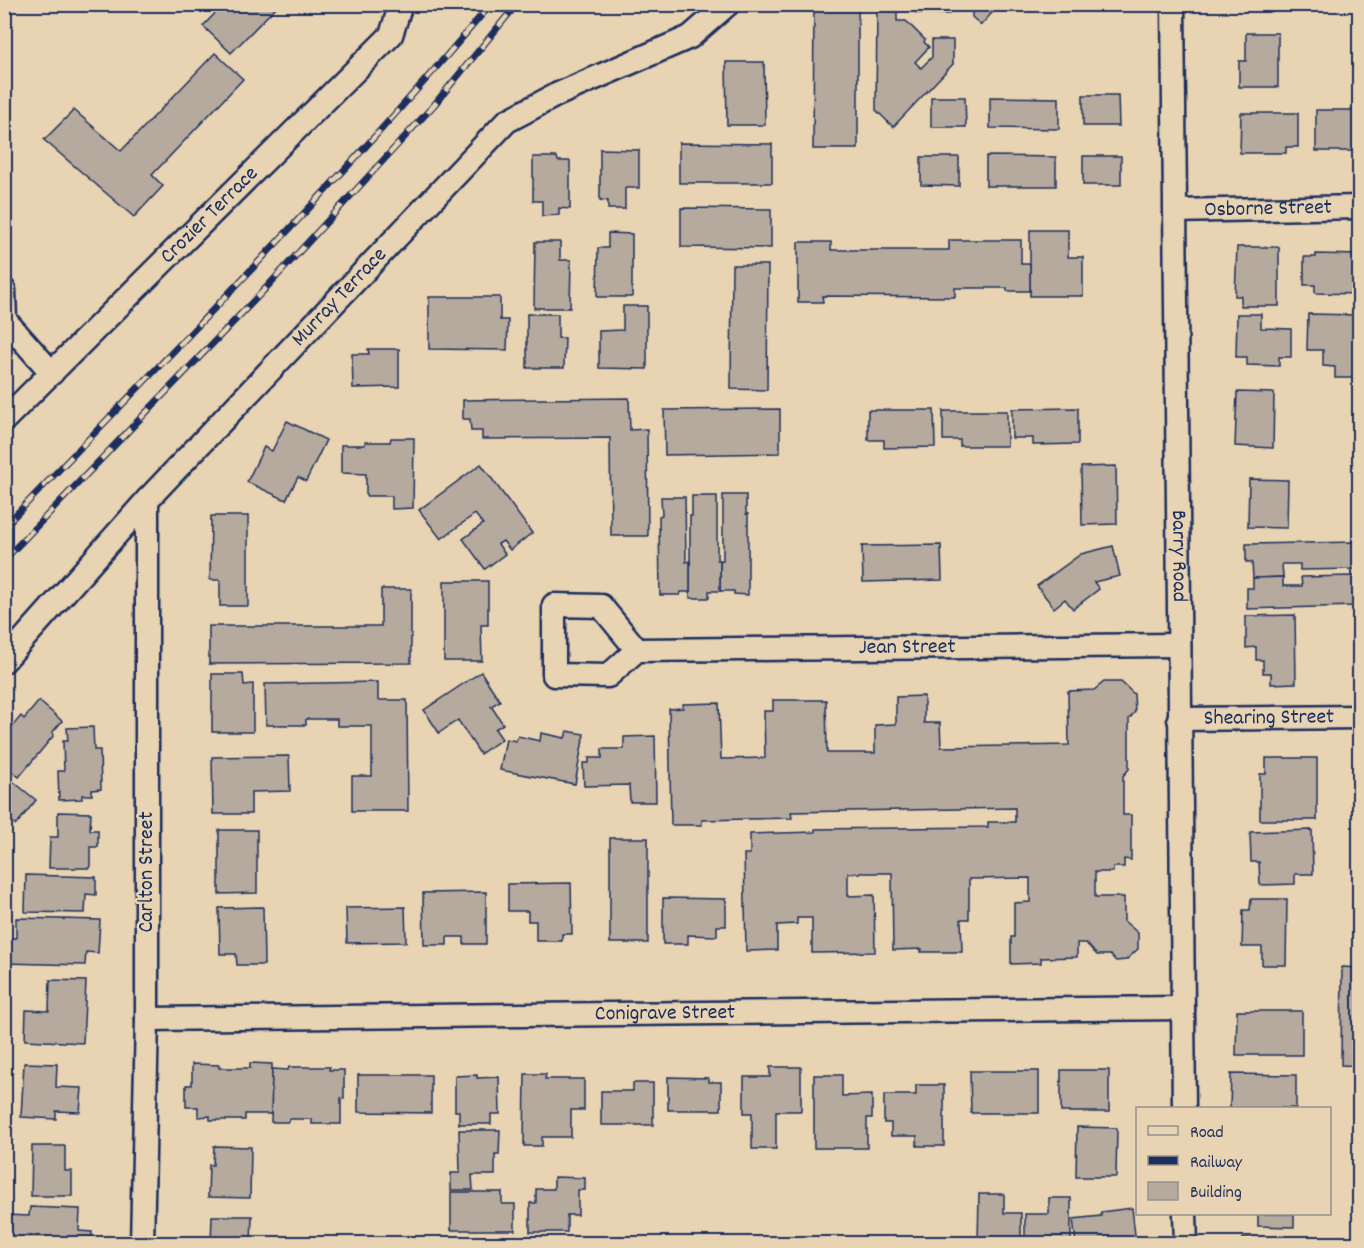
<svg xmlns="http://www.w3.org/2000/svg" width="1364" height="1248" font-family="Dekko,sans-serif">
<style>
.building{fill:#b5aa9d;stroke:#1b2f5e;stroke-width:1.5}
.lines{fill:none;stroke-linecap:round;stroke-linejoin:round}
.street-casing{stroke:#1b2f5e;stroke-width:27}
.street{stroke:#e8d3b2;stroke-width:22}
.rail-casing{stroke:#1b2f5e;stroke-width:7}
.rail{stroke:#e8d3b2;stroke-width:4.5;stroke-dasharray:14;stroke-linecap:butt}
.labels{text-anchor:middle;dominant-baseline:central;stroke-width:5;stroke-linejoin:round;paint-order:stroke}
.street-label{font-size:22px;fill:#1b2f5e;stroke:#e8d3b2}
</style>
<rect width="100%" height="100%" fill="#e8d3b2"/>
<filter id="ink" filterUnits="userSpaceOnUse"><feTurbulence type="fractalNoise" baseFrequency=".0167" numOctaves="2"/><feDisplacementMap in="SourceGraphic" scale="12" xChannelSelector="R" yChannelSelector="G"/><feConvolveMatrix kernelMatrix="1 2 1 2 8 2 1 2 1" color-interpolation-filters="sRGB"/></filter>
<g filter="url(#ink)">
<g class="building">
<polygon points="224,4 279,4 231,53 203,26"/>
<polygon points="814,4 858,4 858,149 813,149"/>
<polygon points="916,4 950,4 949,14 916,13"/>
<polygon points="972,4 1000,4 981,25 972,17"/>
<rect x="1072" y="4" width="43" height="7"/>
<rect x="1246" y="4" width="31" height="3"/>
<polygon points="877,10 897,11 897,21 906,21 925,40 924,42 929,47 915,62 921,68 932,57 932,40 953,40 953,64 893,127 876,110"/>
<polygon points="1246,33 1278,33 1278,87 1239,87 1239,61 1246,61"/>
<polygon points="215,53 243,79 152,175 163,186 134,217 44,140 74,110 121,151"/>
<polygon points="726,62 764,62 765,125 727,125"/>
<polygon points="1083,95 1118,95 1119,126 1083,126"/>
<polygon points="931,97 965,97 966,127 931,127"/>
<polygon points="990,97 1059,98 1059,129 990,128"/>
<rect x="1316" y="110" width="44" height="41"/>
<polygon points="1241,113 1298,113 1298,147 1286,147 1286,153 1240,153"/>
<polygon points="679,143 772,144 772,183 679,183"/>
<polygon points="600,149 639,150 639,188 625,188 625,209 608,209 608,201 600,200"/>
<polygon points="986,156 1056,157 1056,186 986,186"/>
<rect x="1083" y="156" width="38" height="29"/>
<polygon points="533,157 557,157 558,161 570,161 570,209 559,208 559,215 542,216 542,201 533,201"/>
<polygon points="921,157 959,157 959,186 921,185"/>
<polygon points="681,208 771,209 771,248 681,247"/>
<polygon points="1030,230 1068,230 1068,257 1083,257 1083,296 1030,296"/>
<polygon points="608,233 632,234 632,297 597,297 598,248 608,248"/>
<polygon points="949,240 1021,240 1021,264 1030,264 1030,291 1007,291 1007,288 955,288 955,297 822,296 823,302 798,302 798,242 831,242 831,250 949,250"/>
<polygon points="535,242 560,242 560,260 571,260 570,308 534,308"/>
<polygon points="1237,247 1279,247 1279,306 1241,306 1241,296 1235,296"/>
<polygon points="1316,254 1360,255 1360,294 1315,293 1315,285 1304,285 1304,257 1316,257"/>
<polygon points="732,265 768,265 767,390 731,389"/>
<polygon points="429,297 500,297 500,320 508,320 507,350 429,349"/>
<polygon points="623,306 647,306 647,369 599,368 599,331 623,330"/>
<polygon points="527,314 558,314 558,338 565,338 564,368 527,368"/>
<polygon points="1237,314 1261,314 1261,328 1291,329 1291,357 1279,357 1279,366 1247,365 1247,357 1236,357"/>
<polygon points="1308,314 1360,315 1360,378 1335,378 1335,367 1323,366 1323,350 1307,350"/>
<polygon points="368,349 399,349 399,387 353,388 352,354 369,354"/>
<polygon points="1237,392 1274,393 1273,448 1235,446"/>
<polygon points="629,398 630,430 647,429 648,536 611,536 610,438 482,439 482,431 471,431 470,419 463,419 463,400"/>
<polygon points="1078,408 1078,444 1033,445 1033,438 1012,438 1012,409"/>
<polygon points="780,409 780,453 665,455 664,410"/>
<polygon points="868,410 934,410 935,447 884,448 884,440 868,440"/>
<polygon points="943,411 1007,411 1007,446 960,446 960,440 943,440"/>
<polygon points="287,421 326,440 306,481 298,477 286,500 247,482 264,447 272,451"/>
<polygon points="391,438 414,438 413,508 392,509 392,496 366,496 366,474 341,473 341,445 365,445 365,442 390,442"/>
<polygon points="481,464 532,533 510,550 503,541 498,544 505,554 485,569 463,539 483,524 475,514 441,539 419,510"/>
<polygon points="1116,466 1117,524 1082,525 1081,467"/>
<polygon points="1249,479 1288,480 1287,528 1248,527"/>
<polygon points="723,495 746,495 746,514 748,514 748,595 734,594 734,591 720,591 720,560 723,561"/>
<polygon points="692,496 717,496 717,560 720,560 720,591 709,591 709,598 690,598 690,516 692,516"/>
<polygon points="661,497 685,497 686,562 690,561 690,592 681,592 680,595 660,595 659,516 662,515"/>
<polygon points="211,516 248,516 248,606 220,606 220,580 210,580"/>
<polygon points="1357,542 1357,569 1300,570 1300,564 1282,564 1283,577 1253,578 1252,562 1246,562 1246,544"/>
<polygon points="941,545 942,580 863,582 862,546"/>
<polygon points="1113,546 1120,576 1094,582 1099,589 1073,609 1065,599 1054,608 1037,586 1081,554"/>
<polygon points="1355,576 1356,606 1247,609 1247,588 1253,588 1253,578 1283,577 1283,586 1302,586 1301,577"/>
<polygon points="444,581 488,581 488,625 481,625 482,661 444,661"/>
<polygon points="381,589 411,589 411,663 209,664 209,626 381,626"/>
<polygon points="1295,615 1296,683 1271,684 1271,673 1263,673 1263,660 1256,660 1256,647 1246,648 1246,616"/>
<polygon points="481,672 500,701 491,706 503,724 495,729 502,739 480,754 458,720 439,733 424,710"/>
<polygon points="212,674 243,674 244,685 253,684 253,732 212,732"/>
<polygon points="378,682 378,700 407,700 408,811 352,811 352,776 372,776 372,726 337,726 337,719 306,719 306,725 266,725 265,684"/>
<polygon points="1104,682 1121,682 1134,694 1135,712 1129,719 1129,769 1123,776 1123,815 1131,815 1131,860 1124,859 1124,867 1113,867 1113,872 1095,872 1095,897 1124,897 1124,921 1138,933 1138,949 1126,960 1116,961 1110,955 1097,955 1086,943 1077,943 1077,957 1041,958 1041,963 1011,964 1011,937 1014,937 1014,903 1030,902 1030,878 969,879 969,919 961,919 962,952 921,952 922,949 893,950 892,873 848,873 848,896 874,895 875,952 812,953 812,918 797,918 797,924 777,925 777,950 746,951 744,854 750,854 750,834 815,832 815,829 988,827 988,822 1015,822 1015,808 791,812 792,818 702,820 702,825 671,825 669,709 683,708 683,704 719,703 721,759 765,758 764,711 773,711 773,700 826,700 827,753 875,753 875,725 896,724 896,697 924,696 924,723 940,723 941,747 1069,745 1068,691 1094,690"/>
<polygon points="39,701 62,721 52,733 54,735 19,777 4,765 4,736 21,716 24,719"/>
<polygon points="93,727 94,750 100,750 101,789 92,790 92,795 82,795 82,799 59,800 58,771 64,771 63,741 68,741 67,728"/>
<polygon points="567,731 584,734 575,784 500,770 506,739 516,741 518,736 540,741 541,733 565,738"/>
<polygon points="655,736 656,802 630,802 629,785 584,786 583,763 589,763 589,758 602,758 602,749 624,749 624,737"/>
<polygon points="289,756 290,791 251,792 251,814 213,814 212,757"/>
<polygon points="1266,758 1317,758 1317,820 1260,820 1260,774 1266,774"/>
<polygon points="4,774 36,800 16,825 10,820 4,826"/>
<polygon points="58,812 91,813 90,830 98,830 98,847 90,847 90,868 49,868 50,837 58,837"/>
<polygon points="219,830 257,830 257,893 219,894"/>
<polygon points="1312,830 1313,874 1295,874 1295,884 1260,885 1259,862 1251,862 1250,832"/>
<rect x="610" y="838" width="38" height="105"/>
<polygon points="26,875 96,877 96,895 86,894 85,913 25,912"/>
<polygon points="571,883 572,934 562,934 562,941 536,941 536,921 528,921 528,911 508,911 508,884"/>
<polygon points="486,892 486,944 464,944 464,937 447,937 447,945 424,945 423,893"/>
<polygon points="663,898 726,899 726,926 717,926 717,936 688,935 688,944 663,944"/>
<polygon points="1251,899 1287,899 1286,965 1262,965 1262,947 1242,947 1243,910 1250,910"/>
<polygon points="263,907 264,965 237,965 236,954 220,954 219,908"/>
<polygon points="405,907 406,942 347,943 346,908"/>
<polygon points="16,918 100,920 98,953 86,952 85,965 4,963 4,938 16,938"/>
<polygon points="1342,967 1360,968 1360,1066 1341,1065"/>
<polygon points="50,980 86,981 83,1043 25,1040 26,1010 49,1011"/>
<polygon points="1237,1011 1302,1011 1302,1055 1236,1055"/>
<polygon points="24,1063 57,1064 56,1087 82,1088 80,1112 56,1111 56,1119 21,1117"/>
<polygon points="250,1063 272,1064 272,1114 245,1114 245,1120 210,1120 210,1116 198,1117 198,1107 186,1107 186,1085 192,1085 192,1064 219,1065 219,1068 250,1068"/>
<polygon points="289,1067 330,1067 329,1070 344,1070 344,1099 341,1098 341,1124 312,1124 312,1119 289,1119 288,1122 271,1122 272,1069 288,1070"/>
<polygon points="770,1067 801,1067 801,1111 776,1111 776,1149 752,1149 752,1113 744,1113 744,1077 770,1077"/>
<rect x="1061" y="1070" width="48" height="42"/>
<polygon points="970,1071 1039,1071 1039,1113 971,1113"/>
<polygon points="525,1074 546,1074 545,1079 584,1079 584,1110 571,1110 571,1137 542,1137 542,1146 524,1146"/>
<polygon points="1231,1074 1296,1075 1296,1108 1230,1108"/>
<polygon points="358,1075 431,1075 431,1113 358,1112"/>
<polygon points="477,1075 477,1078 499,1077 500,1114 491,1114 491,1124 459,1124 459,1111 455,1111 455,1076"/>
<polygon points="814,1075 842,1075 842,1096 872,1095 872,1118 867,1118 867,1148 814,1148"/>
<polygon points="668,1077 708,1078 708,1082 721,1082 721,1110 668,1110"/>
<polygon points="633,1083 653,1083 653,1125 601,1125 601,1091 633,1091"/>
<polygon points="916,1085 944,1085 944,1146 917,1146 917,1136 891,1136 891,1123 884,1123 884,1095 916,1095"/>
<polygon points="1077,1127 1117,1128 1116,1177 1076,1177"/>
<polygon points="459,1130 500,1130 499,1154 495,1154 495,1175 472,1175 473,1190 451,1190 451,1173 460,1173"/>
<polygon points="32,1146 65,1146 65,1171 72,1171 72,1196 31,1196"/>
<polygon points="214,1146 251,1147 250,1198 208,1197 209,1165 213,1165"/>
<polygon points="554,1177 585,1178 585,1190 578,1190 578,1215 567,1215 567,1232 530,1232 530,1203 536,1203 536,1189 554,1189"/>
<polygon points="451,1192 502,1192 502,1204 515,1204 515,1230 451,1230"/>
<polygon points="979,1194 1004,1194 1004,1213 1021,1213 1021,1244 978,1244"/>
<polygon points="1049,1198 1071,1198 1071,1244 1037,1244 1037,1240 1025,1240 1025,1214 1049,1214"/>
<polygon points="30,1207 80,1209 79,1231 92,1232 91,1244 4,1244 4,1215 29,1216"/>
<polygon points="1132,1208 1136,1244 1076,1244 1073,1219 1101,1216 1101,1212"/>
<polygon points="1258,1214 1294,1214 1294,1227 1258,1226"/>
<polygon points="212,1216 252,1216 251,1244 211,1244"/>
<rect x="1340" y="1236" width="20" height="8"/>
<polygon points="1243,1238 1297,1239 1297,1244 1243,1244"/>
</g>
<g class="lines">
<g class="street-casing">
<g id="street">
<path id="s1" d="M1173 4 1184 1108"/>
<path id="s2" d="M1175 211 1360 207"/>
<polyline points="4,290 5,320 52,373"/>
<path id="s3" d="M4 420 391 35 401 4"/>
<path id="s4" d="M637 650 601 606 554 605V675L608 676 637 650 1179 645"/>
<path id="s5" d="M4 661 147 500 507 121 556 95 690 37 728 4"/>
<path id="s6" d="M1179 719 1360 717"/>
<path id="s7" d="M147 1019 1183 1008"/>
<polyline points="1185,1214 1186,1244"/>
<polyline points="142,1244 147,1019 147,500"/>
</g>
</g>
<use href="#street" class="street"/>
<g class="rail-casing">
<g id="rail">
<path d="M4 527C169 355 337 186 491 4"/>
<polyline points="4,560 266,288 434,105 517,4"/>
</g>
</g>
<use href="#rail" class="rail"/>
</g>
</g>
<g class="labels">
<g class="street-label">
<text stroke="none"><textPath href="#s2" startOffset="93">Osborne Street</textPath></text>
<text stroke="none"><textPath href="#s3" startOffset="290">Crozier Terrace</textPath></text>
<text stroke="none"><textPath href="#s5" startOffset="495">Murray Terrace</textPath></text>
<text stroke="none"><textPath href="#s1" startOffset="552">Barry Road</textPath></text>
<text stroke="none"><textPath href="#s4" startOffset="537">Jean Street</textPath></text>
<text stroke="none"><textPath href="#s6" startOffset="90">Shearing Street</textPath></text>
<text transform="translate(147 872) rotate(-90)">Carlton Street</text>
<text stroke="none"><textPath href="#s7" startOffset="518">Conigrave Street</textPath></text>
</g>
</g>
<rect width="1364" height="1248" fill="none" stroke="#e8d3b2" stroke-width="24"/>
<rect x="12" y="12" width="1340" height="1224" fill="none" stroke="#1b2f5e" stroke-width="2" filter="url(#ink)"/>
<rect x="1136" y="1107" width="195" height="108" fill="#e8d3b2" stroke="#969190" stroke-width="1.5"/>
<rect x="1148" y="1126" width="30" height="9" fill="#e8d3b2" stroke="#969190" stroke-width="1.5"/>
<text x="1190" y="1137" font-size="18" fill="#1b2f5e">Road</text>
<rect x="1148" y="1156" width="30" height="9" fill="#1b2f5e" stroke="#969190" stroke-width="1.5"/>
<text x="1190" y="1167" font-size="18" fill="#1b2f5e">Railway</text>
<rect x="1148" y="1182" width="30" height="18" fill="#b5aa9d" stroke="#969190" stroke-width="1.5"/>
<text x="1190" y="1197" font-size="18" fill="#1b2f5e">Building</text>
</svg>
